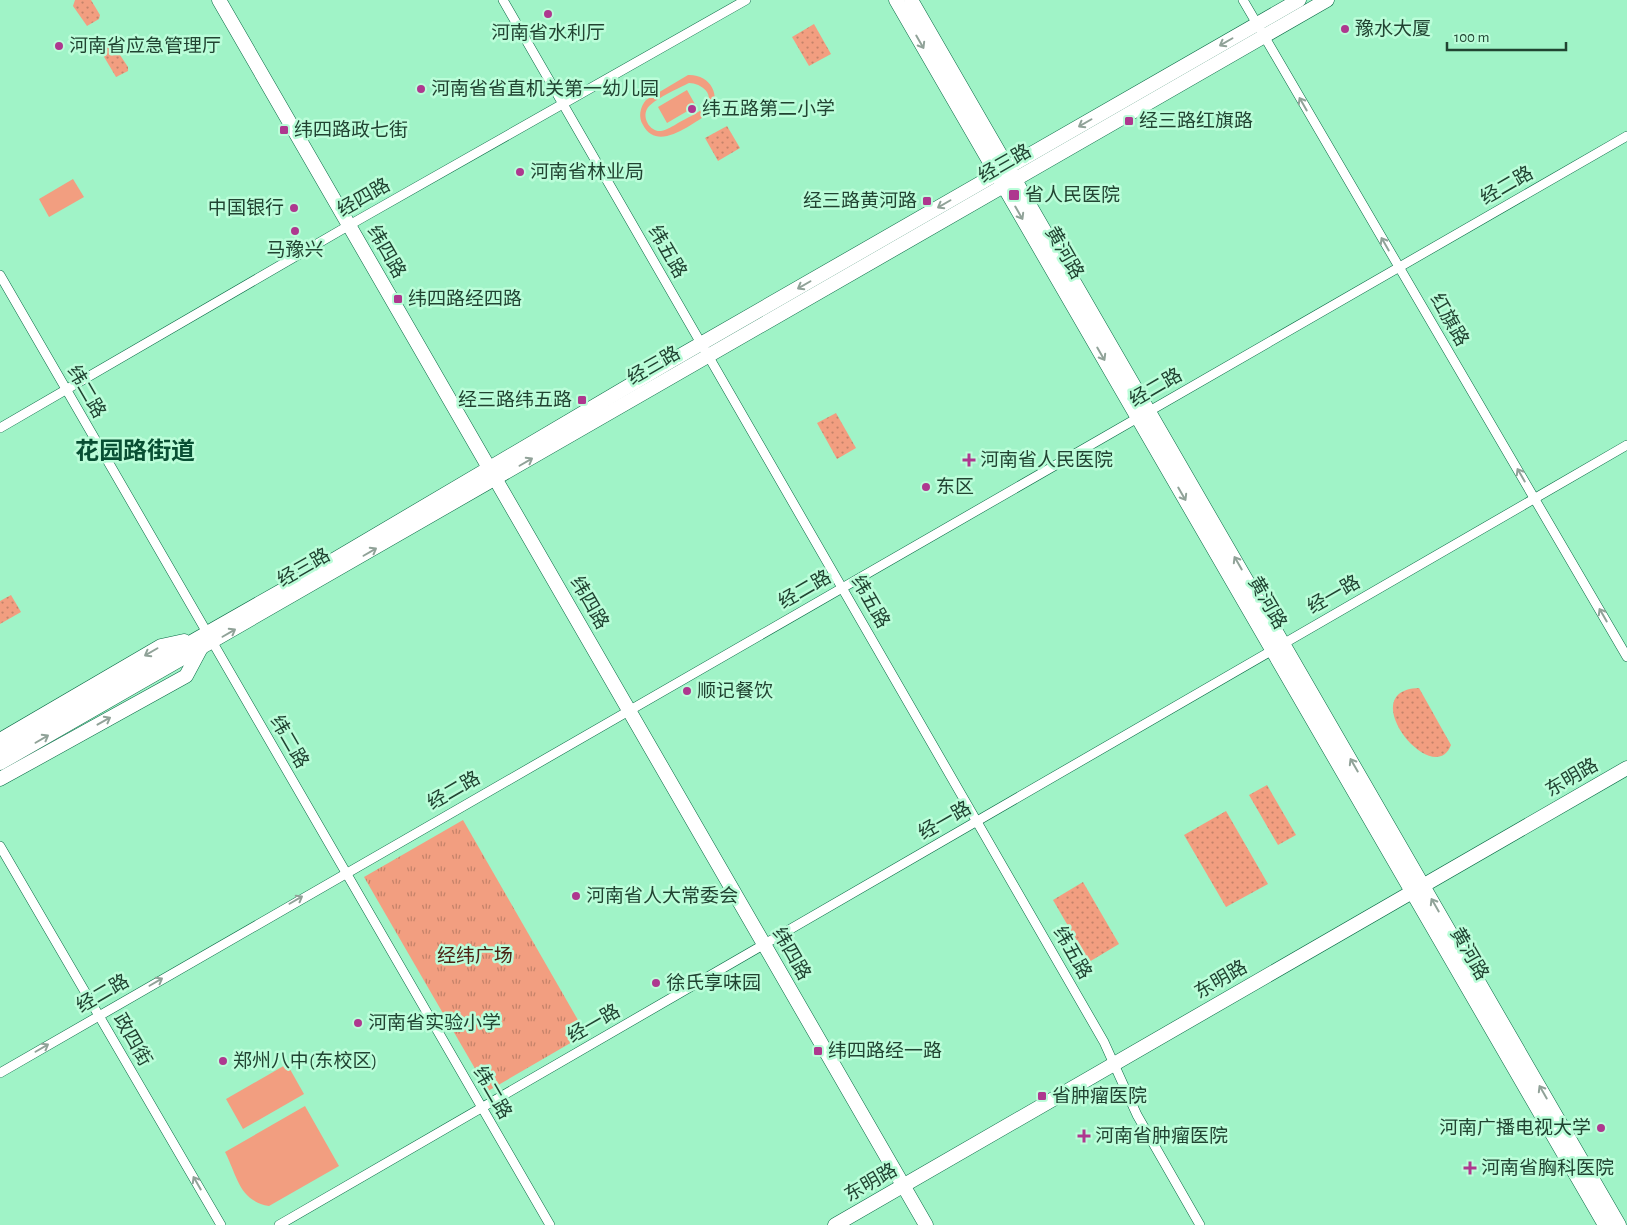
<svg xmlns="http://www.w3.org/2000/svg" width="1627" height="1225" font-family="'Alegreya Sans','Noto Sans SC',sans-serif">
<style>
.grass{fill:url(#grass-dots)}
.park{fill:url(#park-tufts)}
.pitch{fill:#f29e80;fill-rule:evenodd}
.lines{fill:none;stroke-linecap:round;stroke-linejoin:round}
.street-casing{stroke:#056943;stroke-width:10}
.secondary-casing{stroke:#056943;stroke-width:15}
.street{stroke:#fff;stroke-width:9}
.secondary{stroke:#fff;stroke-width:14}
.oneway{stroke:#90a298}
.poi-dot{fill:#ae388f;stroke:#bbfdd9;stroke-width:2}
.labels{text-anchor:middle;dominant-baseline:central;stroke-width:5;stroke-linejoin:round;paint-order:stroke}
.poi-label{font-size:19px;fill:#214432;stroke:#bbfdd9;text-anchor:start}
.street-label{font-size:19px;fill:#214432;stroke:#bbfdd9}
.park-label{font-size:19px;fill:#4b2213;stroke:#bbfdd9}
.district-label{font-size:24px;font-weight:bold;fill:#084f33;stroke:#bbfdd9}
</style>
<defs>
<pattern id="grass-dots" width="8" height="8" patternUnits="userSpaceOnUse" patternTransform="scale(1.25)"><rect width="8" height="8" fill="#f29e80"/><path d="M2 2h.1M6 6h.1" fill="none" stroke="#c48269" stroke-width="1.8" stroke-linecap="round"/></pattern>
<pattern id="park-tufts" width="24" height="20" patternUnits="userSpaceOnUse" patternTransform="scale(1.25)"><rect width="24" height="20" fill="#f29e80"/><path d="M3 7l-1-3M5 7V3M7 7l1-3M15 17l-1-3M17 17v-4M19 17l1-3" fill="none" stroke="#c48269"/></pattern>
</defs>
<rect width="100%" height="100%" fill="#a0f3c7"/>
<g class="grass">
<polygon points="75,0 91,0 100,15 99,19 87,26 73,6"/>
<polygon points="814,24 831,54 809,66 792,37"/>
<polygon points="112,43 128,67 128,71 116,77 100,50"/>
<polygon points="727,126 740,148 718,161 705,138"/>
<polygon points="836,413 856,448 837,459 817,423"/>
<polygon points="11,595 21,612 0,624 0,601"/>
<path d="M1419 688 1451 745C1433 791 1352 690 1419 688Z"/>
<polygon points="1267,785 1296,835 1278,845 1249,795"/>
<polygon points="1226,811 1268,884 1226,907 1184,835"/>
<polygon points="1083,882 1119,944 1089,962 1053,900"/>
</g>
<polygon class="park" points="463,820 586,1034 488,1091 364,877"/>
<g class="pitch">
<path d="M688 75C710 74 722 95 710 113 692 123 658 153 643 125 638 117 640 107 646 100ZM689 83C701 83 717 95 704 107 698 114 686 118 678 123 673 126 667 130 661 131 650 132 642 118 647 109 652 100 679 88 689 83Z"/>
<polygon points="687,90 696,106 667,123 658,107"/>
<polygon points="73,179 84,197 49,217 39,199"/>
<polygon points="287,1064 304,1094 243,1129 226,1099"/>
<path d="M305 1106 339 1166 269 1206C239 1201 237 1175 225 1152Z"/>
</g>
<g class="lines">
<g class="street-casing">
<g id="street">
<polyline points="503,0 1104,1042 1137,1115 1200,1225"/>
<polyline points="1243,0 1627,657"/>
<polyline points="0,275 550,1225"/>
<polyline points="0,428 360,219 746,0"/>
<polyline points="0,846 221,1225"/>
<polyline points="0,1073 1627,136"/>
<polyline points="279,1225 1627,445"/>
</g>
</g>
<g class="secondary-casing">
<g id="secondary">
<polyline points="219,0 926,1225"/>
<polyline points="896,0 1605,1225"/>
<polyline points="911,0 1619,1225"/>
<polyline points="0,740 161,646 184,641"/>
<polyline points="0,751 281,591 671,361 1299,0"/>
<polyline points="0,763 1327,0"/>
<polyline points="0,779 186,676 201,648"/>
<polyline points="835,1225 1627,768"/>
</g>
</g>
<use href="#street" class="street"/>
<use href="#secondary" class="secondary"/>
</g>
<defs><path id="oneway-shaft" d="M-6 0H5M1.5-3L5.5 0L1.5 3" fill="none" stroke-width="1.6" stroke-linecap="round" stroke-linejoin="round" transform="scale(1.25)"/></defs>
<g class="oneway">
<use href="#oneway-shaft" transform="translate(920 42) rotate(60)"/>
<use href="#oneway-shaft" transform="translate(1226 42) rotate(150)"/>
<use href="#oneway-shaft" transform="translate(1303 104) rotate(-120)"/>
<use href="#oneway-shaft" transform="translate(1085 123) rotate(150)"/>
<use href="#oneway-shaft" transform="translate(944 204) rotate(150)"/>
<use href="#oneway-shaft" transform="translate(1019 213) rotate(60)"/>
<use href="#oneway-shaft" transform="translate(1385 244) rotate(-120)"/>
<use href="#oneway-shaft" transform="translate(804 285) rotate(150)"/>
<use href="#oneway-shaft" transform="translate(1101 354) rotate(60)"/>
<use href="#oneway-shaft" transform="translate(526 462) rotate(-30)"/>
<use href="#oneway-shaft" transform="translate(1521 475) rotate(-120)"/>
<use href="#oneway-shaft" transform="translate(1182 494) rotate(60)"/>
<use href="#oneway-shaft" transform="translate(370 552) rotate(-30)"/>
<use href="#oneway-shaft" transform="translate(1238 563) rotate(-120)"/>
<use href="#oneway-shaft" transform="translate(1603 615) rotate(-120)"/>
<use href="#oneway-shaft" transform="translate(229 633) rotate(-30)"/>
<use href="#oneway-shaft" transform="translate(151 652) rotate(150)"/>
<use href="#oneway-shaft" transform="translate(104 721) rotate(-29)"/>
<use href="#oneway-shaft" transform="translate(42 739) rotate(-30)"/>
<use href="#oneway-shaft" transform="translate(1354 765) rotate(-120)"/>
<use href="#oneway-shaft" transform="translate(296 900) rotate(-30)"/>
<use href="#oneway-shaft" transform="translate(1435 905) rotate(-120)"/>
<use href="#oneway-shaft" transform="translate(156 982) rotate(-30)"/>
<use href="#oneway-shaft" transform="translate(42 1048) rotate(-30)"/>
<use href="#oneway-shaft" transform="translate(1543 1092) rotate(-120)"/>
<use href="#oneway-shaft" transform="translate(197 1183) rotate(-120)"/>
</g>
<g class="poi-dot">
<circle cx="548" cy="14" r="5"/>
<circle cx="1345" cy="29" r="5"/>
<circle cx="59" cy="46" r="5"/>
<circle cx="421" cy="89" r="5"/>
<circle cx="692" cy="109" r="5"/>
<rect x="1124" y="116" width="10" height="10" rx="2.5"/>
<rect x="279" y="125" width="10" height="10" rx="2.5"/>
<circle cx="520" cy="172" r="5"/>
<rect x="1008" y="189" width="12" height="12" rx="2.5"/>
<rect x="922" y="196" width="10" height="10" rx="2.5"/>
<circle cx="294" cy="208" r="5"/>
<circle cx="295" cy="231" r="5"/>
<rect x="393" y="294" width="10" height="10" rx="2.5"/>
<rect x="577" y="395" width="10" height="10" rx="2.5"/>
<path d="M966.5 452.5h5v5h5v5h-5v5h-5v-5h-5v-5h5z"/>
<circle cx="926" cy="487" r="5"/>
<circle cx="687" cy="691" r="5"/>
<circle cx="576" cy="896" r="5"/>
<circle cx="656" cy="983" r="5"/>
<circle cx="358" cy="1023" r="5"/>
<rect x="813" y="1046" width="10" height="10" rx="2.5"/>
<circle cx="223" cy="1061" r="5"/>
<rect x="1037" y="1091" width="10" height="10" rx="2.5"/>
<circle cx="1601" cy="1128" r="5"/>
<path d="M1081.5 1128.5h5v5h5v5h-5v5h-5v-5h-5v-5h5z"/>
<path d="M1467.5 1160.5h5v5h5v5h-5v5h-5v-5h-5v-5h5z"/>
</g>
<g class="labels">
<g class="poi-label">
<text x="1355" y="29">豫水大厦</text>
<text x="548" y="33" text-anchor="middle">河南省水利厅</text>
<text x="69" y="46">河南省应急管理厅</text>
<text x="431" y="89">河南省省直机关第一幼儿园</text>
<text x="702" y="109">纬五路第二小学</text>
<text x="1139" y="121">经三路红旗路</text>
<text x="294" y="130">纬四路政七街</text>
<text x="530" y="172">河南省林业局</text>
<text x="1025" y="195">省人民医院</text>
<text x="917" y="201" text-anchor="end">经三路黄河路</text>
<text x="284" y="208" text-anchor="end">中国银行</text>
<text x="295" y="250" text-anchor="middle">马豫兴</text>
<text x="408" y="299">纬四路经四路</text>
<text x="572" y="400" text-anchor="end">经三路纬五路</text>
<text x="980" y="460">河南省人民医院</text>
<text x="936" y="487">东区</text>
<text x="697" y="691">顺记餐饮</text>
<text x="586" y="896">河南省人大常委会</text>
<text x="666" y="983">徐氏享味园</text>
<text x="368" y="1023">河南省实验小学</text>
<text x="828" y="1051">纬四路经一路</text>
<text x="233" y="1061">郑州八中(东校区)</text>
<text x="1052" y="1096">省肿瘤医院</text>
<text x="1591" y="1128" text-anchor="end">河南广播电视大学</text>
<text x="1095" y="1136">河南省肿瘤医院</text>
<text x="1481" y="1168">河南省胸科医院</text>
</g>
<g class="street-label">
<text transform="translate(1005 164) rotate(-30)">经三路</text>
<text transform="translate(1507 186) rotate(-30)">经二路</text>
<text transform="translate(364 198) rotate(-30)">经四路</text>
<text transform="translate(386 252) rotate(60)">纬四路</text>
<text transform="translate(667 252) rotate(60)">纬五路</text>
<text transform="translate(1064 253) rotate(60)">黄河路</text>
<text transform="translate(1449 320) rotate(60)">红旗路</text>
<text transform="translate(654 366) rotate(-30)">经三路</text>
<text transform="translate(1156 388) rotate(-30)">经二路</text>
<text transform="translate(86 392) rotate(60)">纬二路</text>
<text transform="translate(304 568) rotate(-30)">经三路</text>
<text transform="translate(805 590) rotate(-30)">经二路</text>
<text transform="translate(1334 595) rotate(-30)">经一路</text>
<text transform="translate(870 602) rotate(60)">纬五路</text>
<text transform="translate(589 603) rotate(60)">纬四路</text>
<text transform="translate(1267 603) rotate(60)">黄河路</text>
<text transform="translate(289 742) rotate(60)">纬二路</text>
<text transform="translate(1572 778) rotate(-30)">东明路</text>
<text transform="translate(454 791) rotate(-30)">经二路</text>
<text transform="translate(945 821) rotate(-30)">经一路</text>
<text transform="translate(1072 953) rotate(60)">纬五路</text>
<text transform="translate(791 954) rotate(60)">纬四路</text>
<text transform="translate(1469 954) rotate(60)">黄河路</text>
<text transform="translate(1221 980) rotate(-30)">东明路</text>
<text transform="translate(103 994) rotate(-30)">经二路</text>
<text transform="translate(594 1024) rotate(-30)">经一路</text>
<text transform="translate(132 1040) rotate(60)">政四街</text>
<text transform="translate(492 1093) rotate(60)">纬二路</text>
<text transform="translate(871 1183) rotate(-30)">东明路</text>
</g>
<g class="park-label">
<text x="475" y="956">经纬广场</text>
</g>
<g class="district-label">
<text x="135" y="452">花园路街道</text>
</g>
</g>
<path d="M1447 42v8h119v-8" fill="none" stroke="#214432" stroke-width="2.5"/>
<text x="1454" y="42" font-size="15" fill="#214432" stroke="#bbfdd9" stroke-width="4" paint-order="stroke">100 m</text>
</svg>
